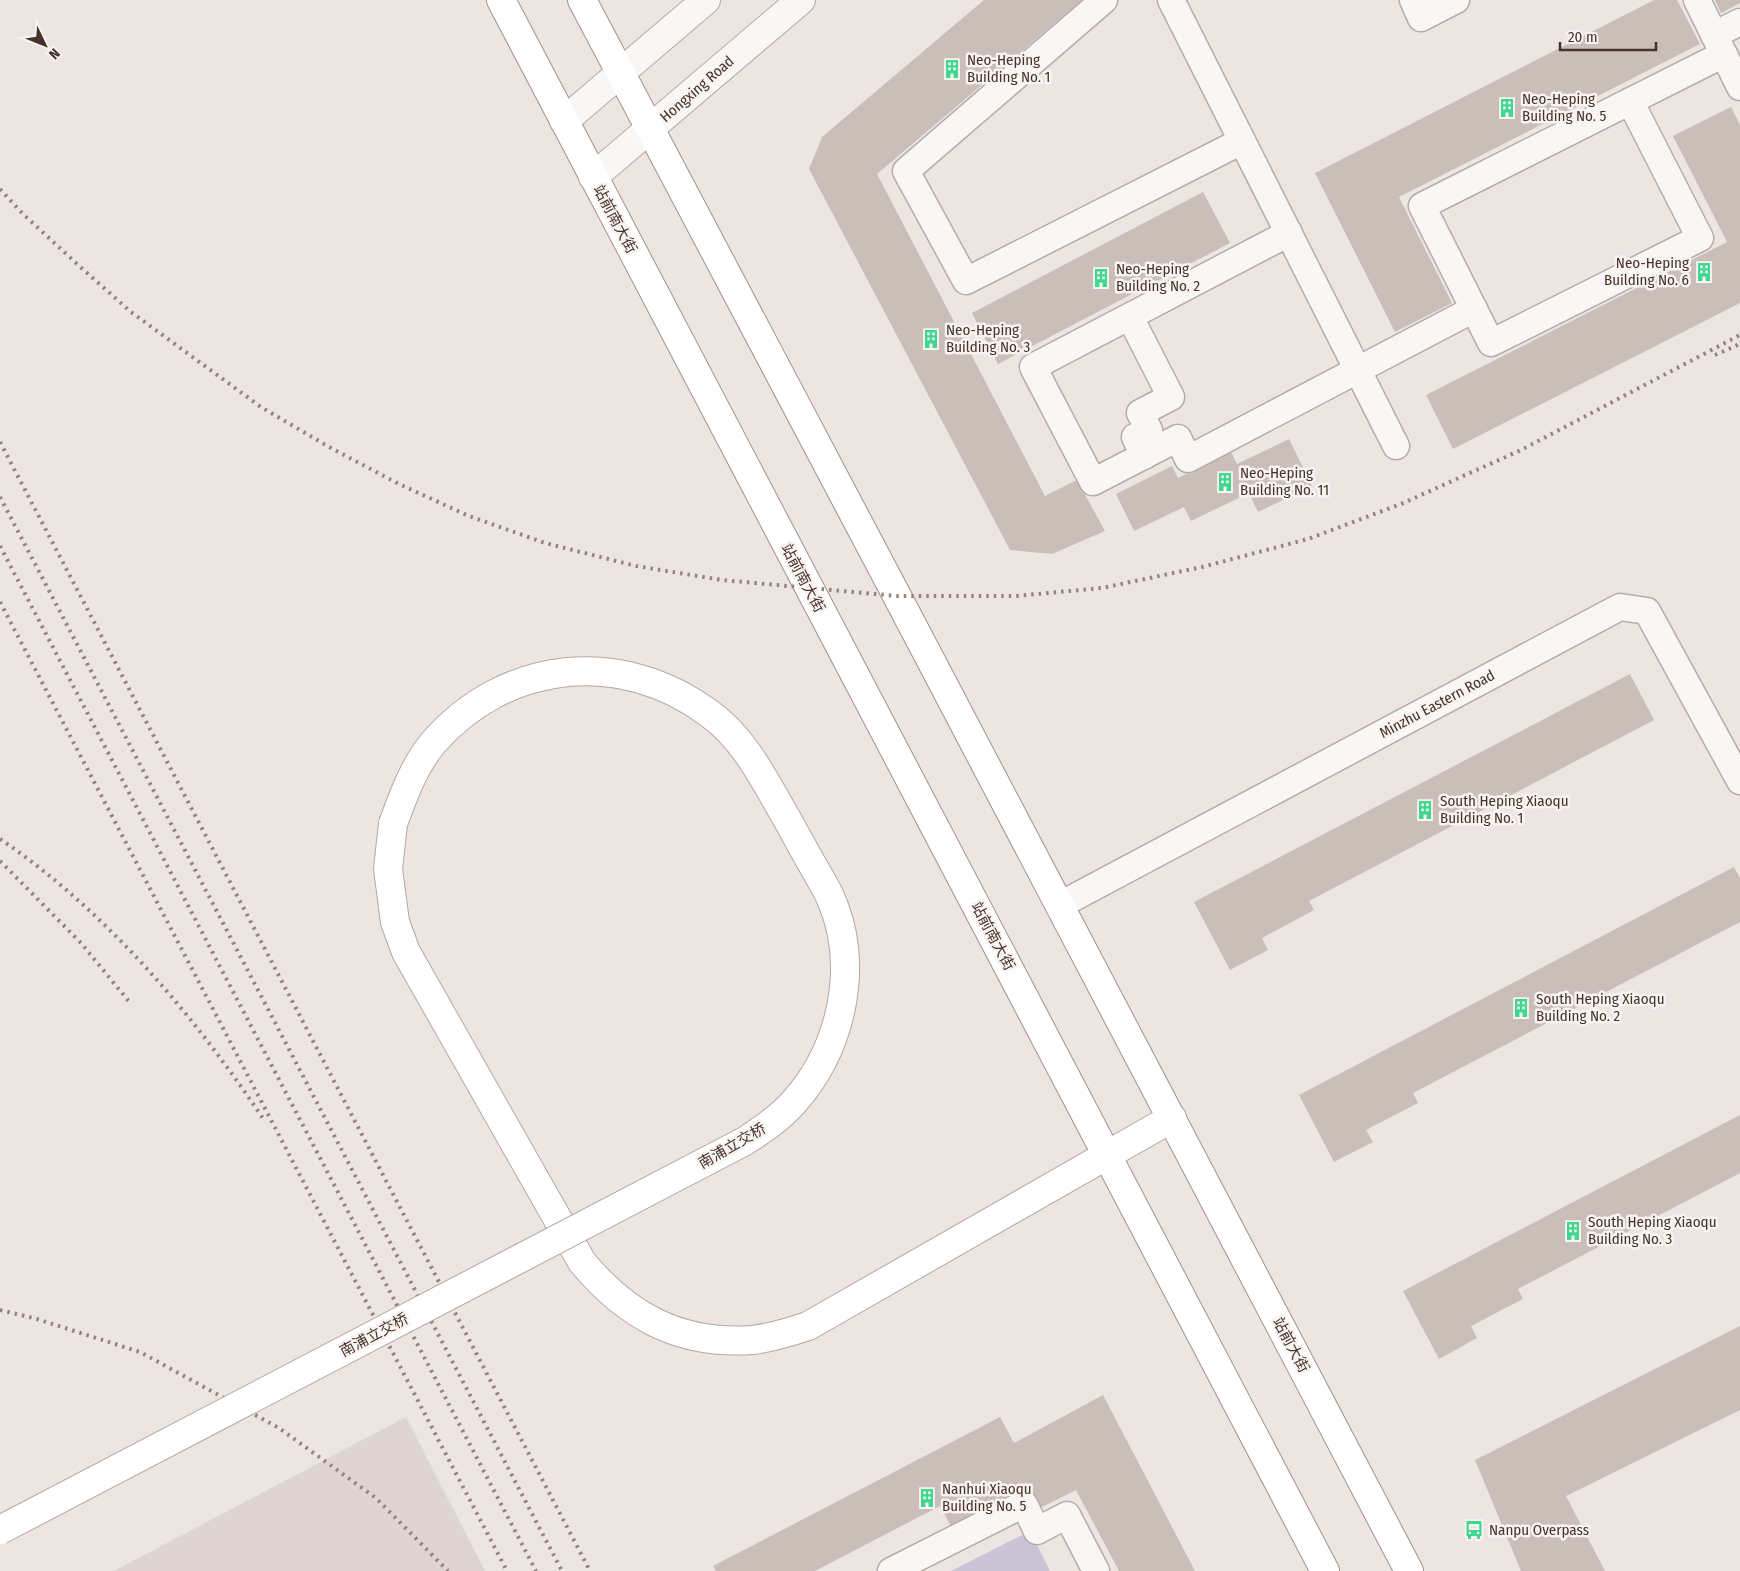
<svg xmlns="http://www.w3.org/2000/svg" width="1740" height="1571" font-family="'Fira Sans Condensed','Noto Sans SC',sans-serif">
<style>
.built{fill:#ded4d0}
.green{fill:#cbc3d6}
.building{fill:#cabeb9}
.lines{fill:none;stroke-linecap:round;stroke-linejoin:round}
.minor-casing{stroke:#b7aca7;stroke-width:29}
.tertiary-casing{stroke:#b7aca7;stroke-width:30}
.primary-casing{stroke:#b8a7a1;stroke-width:30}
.trunk-casing{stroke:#a49089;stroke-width:30}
.minor{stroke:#f9f7f6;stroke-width:26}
.tertiary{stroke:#f9f7f6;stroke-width:28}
.primary{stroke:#fff;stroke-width:28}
.trunk{stroke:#fff;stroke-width:28}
.rail{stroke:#97837a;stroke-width:4;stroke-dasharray:2.5 5;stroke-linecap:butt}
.primary-bridge-casing{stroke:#b8a7a1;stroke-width:30;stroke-linecap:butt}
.primary-bridge{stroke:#fff;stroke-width:28}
.labels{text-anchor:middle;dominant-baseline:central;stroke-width:5;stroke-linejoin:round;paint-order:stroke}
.poi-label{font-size:15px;fill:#453229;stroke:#f9f4f2;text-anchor:start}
.street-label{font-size:15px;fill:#453229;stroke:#f9f4f2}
</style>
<rect width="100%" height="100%" fill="#ece5e2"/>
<polygon class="built" points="406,1417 485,1571 114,1571"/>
<polygon class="green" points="1030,1531 1050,1571 951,1571"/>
<g class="building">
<polygon points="984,0 1082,0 877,174 1045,496 1077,480 1105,531 1052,554 1010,550 809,169 822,137"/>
<polygon points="1654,0 1677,0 1700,44 1399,197 1452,303 1395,332 1315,173"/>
<polygon points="1715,0 1740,0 1740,3 1721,13"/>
<polygon points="1731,107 1740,125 1740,303 1453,449 1426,395 1727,242 1673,136"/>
<polygon points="1203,192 1230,243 998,364 972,313"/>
<polygon points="1289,439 1312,486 1258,512 1249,493 1191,521 1184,507 1134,531 1116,494 1172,466 1178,478 1231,452 1237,464"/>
<polygon points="1630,674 1654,720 1309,901 1314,910 1262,938 1268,950 1230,970 1194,902"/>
<polygon points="1734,867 1740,878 1740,922 1413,1093 1418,1103 1366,1130 1373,1142 1334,1162 1299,1095"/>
<polygon points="1740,1115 1740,1173 1518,1289 1523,1299 1471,1326 1477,1338 1439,1359 1403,1291"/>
<polygon points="1740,1326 1740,1410 1566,1496 1605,1571 1521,1571 1475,1460"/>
<polygon points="1103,1395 1195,1571 1119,1571 1076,1490 1038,1509 1027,1489 952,1528 940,1506 815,1571 716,1571 713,1566 1000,1417 1014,1443"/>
</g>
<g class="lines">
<g class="minor-casing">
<g id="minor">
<polyline points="1104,0 906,171 966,281 1242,141"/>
<polyline points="1171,0 1396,446"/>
<polyline points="1413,0 1421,18 1456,0"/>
<polyline points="1697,0 1740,87"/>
<polyline points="1714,35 1740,22"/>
<polyline points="1630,101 1700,238 1491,343 1422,206 1724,54"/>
<polyline points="1289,233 1033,367 1093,482 1178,438 1188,459 1474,309"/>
<polyline points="1130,317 1171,397 1140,413 1149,430 1135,437 1144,456"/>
<polyline points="1060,905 1620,607 1647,611 1740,781"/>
<polyline points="891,1571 1024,1504 1037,1531 1067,1515 1096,1571"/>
</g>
</g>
<g class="tertiary-casing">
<g id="tertiary">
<polyline points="564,121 706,0"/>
<polyline points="593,177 801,0"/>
</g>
</g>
<g class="primary-casing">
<path id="primary" d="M393 824 388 869 395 922 406 952 582 1262C627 1316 679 1345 752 1340 771 1338 790 1332 808 1326L1172 1118"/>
</g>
<g class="trunk-casing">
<g id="trunk">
<polyline points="501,0 1325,1571"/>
<polyline points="582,0 897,596 1409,1571"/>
</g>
</g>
<use href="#minor" class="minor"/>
<use href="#tertiary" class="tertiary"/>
<use href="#primary" class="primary"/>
<use href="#trunk" class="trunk"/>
<g class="rail">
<polyline points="0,189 22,213 77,264 131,312 261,407 329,447 399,484 469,516 545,543 636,566 722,580 897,596 1016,596 1102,588 1202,567 1308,539 1401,504 1521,450 1740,335"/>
<polyline points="1715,355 1740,344"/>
<polyline points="0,442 590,1571"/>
<polyline points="0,497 562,1571"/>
<polyline points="0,546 536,1571"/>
<polyline points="0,602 507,1571"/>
<path d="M0 839C105 910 194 1015 264 1120"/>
<polyline points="0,861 81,943 131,1004"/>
<polyline points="0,1310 37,1319 140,1352 279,1428 376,1498 448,1571"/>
</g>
<g class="primary-bridge-casing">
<path id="primary-bridge" d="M0 1530 745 1141C762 1130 780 1118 794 1102 842 1048 860 966 831 899 827 889 821 880 816 871 806 854 797 837 787 819 766 783 745 739 710 714 622 648 506 659 433 743 414 766 403 796 393 824"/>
</g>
<use href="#primary-bridge" class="primary-bridge"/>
</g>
<defs>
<g id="building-bare" transform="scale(1.5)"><path d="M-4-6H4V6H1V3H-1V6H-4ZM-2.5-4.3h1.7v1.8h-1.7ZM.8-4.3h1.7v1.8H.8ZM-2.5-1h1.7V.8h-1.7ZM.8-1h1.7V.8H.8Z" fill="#40d890" stroke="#f9f4f2" stroke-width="2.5" paint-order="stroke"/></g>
<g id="bus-bare" transform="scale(1.5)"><path d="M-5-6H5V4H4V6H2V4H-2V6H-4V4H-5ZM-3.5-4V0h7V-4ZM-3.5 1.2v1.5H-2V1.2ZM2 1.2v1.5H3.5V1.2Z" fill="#40d890" stroke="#f9f4f2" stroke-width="2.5" paint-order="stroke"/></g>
</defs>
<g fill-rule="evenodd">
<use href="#building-bare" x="952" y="69"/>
<use href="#building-bare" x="1507" y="108"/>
<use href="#building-bare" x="1704" y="272"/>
<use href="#building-bare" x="1101" y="278"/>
<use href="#building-bare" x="931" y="339"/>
<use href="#building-bare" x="1225" y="482"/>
<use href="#building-bare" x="1425" y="810"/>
<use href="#building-bare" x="1521" y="1008"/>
<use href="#building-bare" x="1573" y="1231"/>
<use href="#building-bare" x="927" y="1498"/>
<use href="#bus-bare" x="1474" y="1530"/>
</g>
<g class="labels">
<g class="poi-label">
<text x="967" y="60">Neo-Heping<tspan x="967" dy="17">Building No. 1</tspan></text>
<text x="1522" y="99">Neo-Heping<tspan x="1522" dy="17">Building No. 5</tspan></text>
<text x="1689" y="263" text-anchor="end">Neo-Heping<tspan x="1689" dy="17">Building No. 6</tspan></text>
<text x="1116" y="269">Neo-Heping<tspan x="1116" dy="17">Building No. 2</tspan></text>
<text x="946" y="330">Neo-Heping<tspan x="946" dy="17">Building No. 3</tspan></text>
<text x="1240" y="473">Neo-Heping<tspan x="1240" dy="17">Building No. 11</tspan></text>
<text x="1440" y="801">South Heping Xiaoqu<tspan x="1440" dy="17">Building No. 1</tspan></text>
<text x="1536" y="999">South Heping Xiaoqu<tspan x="1536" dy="17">Building No. 2</tspan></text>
<text x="1588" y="1222">South Heping Xiaoqu<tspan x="1588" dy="17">Building No. 3</tspan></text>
<text x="942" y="1489">Nanhui Xiaoqu<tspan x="942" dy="17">Building No. 5</tspan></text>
<text x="1489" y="1530">Nanpu Overpass</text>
</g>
<g class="street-label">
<text transform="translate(697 89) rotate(-41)">Hongxing Road</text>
<text transform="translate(615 219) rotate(62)">站前南大街</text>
<text transform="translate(803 578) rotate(62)">站前南大街</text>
<text transform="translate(1437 704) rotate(-28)">Minzhu Eastern Road</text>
<text transform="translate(993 936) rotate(62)">站前南大街</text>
<text transform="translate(732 1146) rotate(-30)">南浦立交桥</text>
<text transform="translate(374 1335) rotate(-28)">南浦立交桥</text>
<text transform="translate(1291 1345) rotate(62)">站前大街</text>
</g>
</g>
<g transform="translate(45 45) rotate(133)" stroke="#f9f4f2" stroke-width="4" paint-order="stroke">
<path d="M0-4L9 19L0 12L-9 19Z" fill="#453229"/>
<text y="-8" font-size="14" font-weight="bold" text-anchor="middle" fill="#453229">N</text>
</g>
<path d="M1560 42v8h96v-8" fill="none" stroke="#453229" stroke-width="2.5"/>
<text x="1568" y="42" font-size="15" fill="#453229" stroke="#f9f4f2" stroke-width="4" paint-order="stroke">20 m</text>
</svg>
